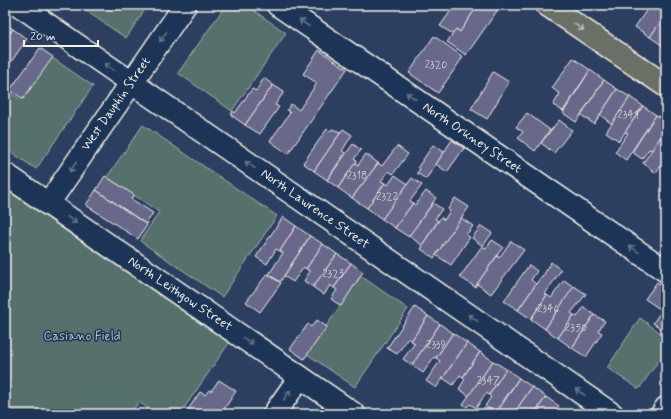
<svg xmlns="http://www.w3.org/2000/svg" width="671" height="419" font-family="Mynerve,sans-serif">
<style>
.green{fill:#57706c;stroke:#a6b0aa}
.building{fill:#68678a;stroke:#f4f1e8}
.lines{fill:none;stroke-linecap:round;stroke-linejoin:round}
.minor-casing{stroke:#f4f1e8;stroke-width:25}
.major-casing{stroke:#f4f1e8;stroke-width:25}
.minor{stroke:#1d3557;stroke-width:22}
.major{stroke:#6b7065;stroke-width:22}
.oneway{stroke:#68778a}
.oneway2{stroke:#bdbdb4}
.labels{text-anchor:middle;dominant-baseline:central;stroke-width:3;stroke-linejoin:round;paint-order:stroke}
.number-label{font-size:11px;fill:#d1ced0}
.street-label{font-size:13px;fill:#f4f1e8;stroke:#1d3557}
.park-label{font-size:13px;fill:#bdc4bd;stroke:#1d3557}
</style>
<rect width="100%" height="100%" fill="#2c3f61"/>
<filter id="ink" filterUnits="userSpaceOnUse"><feTurbulence type="fractalNoise" baseFrequency=".025" numOctaves="2"/><feDisplacementMap in="SourceGraphic" scale="8" xChannelSelector="R" yChannelSelector="G"/><feConvolveMatrix kernelMatrix="1 2 1 2 8 2 1 2 1" color-interpolation-filters="sRGB"/></filter>
<g filter="url(#ink)">
<g class="green">
<polygon points="77,5 148,5 126,38"/>
<polygon points="226,5 246,5 286,33 232,111 178,73"/>
<polygon points="51,57 93,86 36,169 5,148 5,95 8,91 21,100"/>
<polygon points="143,125 277,216 222,297 140,241 159,212 107,177"/>
<polygon points="5,189 229,343 180,414 156,414 139,402 130,414 5,414"/>
<polygon points="361,276 408,309 355,387 307,354"/>
<polygon points="640,318 666,337 666,350 639,389 607,368"/>
</g>
<g class="building">
<polygon points="455,5 478,5 460,32 456,29 453,34 440,26"/>
<polygon points="478,5 495,5 499,8 466,55 447,42 456,29 460,32"/>
<polygon points="650,5 666,5 666,14 650,37 635,27"/>
<polygon points="666,14 666,48 650,37"/>
<polygon points="5,24 13,29 5,41"/>
<polygon points="13,29 27,39 9,65 5,62 5,41"/>
<polygon points="434,36 463,57 438,93 409,73"/>
<polygon points="40,48 53,57 23,99 10,90"/>
<polygon points="319,50 347,69 288,154 270,141 290,113 287,110 291,104 299,110 317,83 303,74"/>
<polygon points="573,58 590,70 563,111 553,105 560,94 552,88"/>
<polygon points="590,70 604,80 576,122 563,113"/>
<polygon points="493,72 509,82 487,119 471,109"/>
<polygon points="264,78 273,85 245,125 231,115 233,111 235,113 252,89 256,91"/>
<polygon points="604,80 617,89 594,124 581,115"/>
<polygon points="273,85 284,92 275,105 279,107 260,134 245,125"/>
<polygon points="617,89 630,97 612,124 600,115"/>
<polygon points="630,97 643,106 619,141 606,132"/>
<polygon points="643,106 656,115 626,160 615,152 628,133 625,132"/>
<polygon points="527,113 550,130 535,151 518,138 523,132 516,127"/>
<polygon points="656,115 666,121 666,129 652,150 649,149 642,159 632,152"/>
<polygon points="559,120 572,130 554,153 541,143"/>
<polygon points="327,129 330,132 332,129 341,132 314,171 303,163"/>
<polygon points="343,129 352,135 342,151 345,153 327,180 314,171"/>
<polygon points="666,129 666,158 656,173 643,163"/>
<polygon points="452,140 464,148 447,172 436,164"/>
<polygon points="353,144 361,150 354,159 357,161 338,188 327,180"/>
<polygon points="433,145 444,152 426,179 417,173 420,169 418,167"/>
<polygon points="397,146 408,154 393,174 389,171 381,181 385,183 367,208 352,198 378,163 382,166"/>
<polygon points="366,154 378,163 352,198 338,188 355,163 358,165"/>
<polygon points="395,175 408,184 382,219 367,208 385,183 388,185"/>
<polygon points="105,176 134,195 131,199 153,213 146,224 96,190"/>
<polygon points="412,178 422,185 410,201 413,203 395,228 382,219"/>
<polygon points="96,190 147,225 138,239 86,205"/>
<polygon points="426,191 436,198 409,237 395,228 413,203 415,205"/>
<polygon points="455,198 469,207 434,258 421,249 423,246 422,245 441,217 444,220 450,211 448,209"/>
<polygon points="433,203 442,209 435,219 438,221 422,245 409,236"/>
<polygon points="283,217 296,226 280,251 276,249 267,264 256,257"/>
<polygon points="461,218 473,226 466,235 470,237 451,265 436,255"/>
<polygon points="296,226 310,236 280,282 269,274 283,253 280,251"/>
<polygon points="481,226 492,233 483,246 472,238"/>
<polygon points="310,236 323,244 306,269 304,267 293,282 284,276"/>
<polygon points="492,240 503,247 475,287 460,277 482,246 486,249"/>
<polygon points="511,241 524,250 491,294 477,284 497,256 499,258"/>
<polygon points="323,244 337,254 313,287 304,281 310,271 306,269"/>
<polygon points="337,254 351,263 334,288 330,285 324,295 313,287"/>
<polygon points="551,262 561,270 545,294 547,295 531,319 518,310 541,277 542,278"/>
<polygon points="351,263 363,272 341,306 331,299 337,290 334,288"/>
<polygon points="529,265 537,271 531,280 536,284 518,310 504,301"/>
<polygon points="267,274 281,283 260,312 246,302"/>
<polygon points="564,280 574,287 545,329 531,319 547,295 551,298"/>
<polygon points="657,282 666,288 666,313 645,299"/>
<polygon points="574,286 586,294 571,313 574,315 558,338 545,329"/>
<polygon points="415,307 428,316 411,341 408,338 397,354 387,348"/>
<polygon points="584,307 594,315 572,348 558,338 574,315 577,317"/>
<polygon points="662,310 666,313 666,332 653,323"/>
<polygon points="594,315 605,321 598,331 602,333 586,357 572,348"/>
<polygon points="428,316 440,324 412,365 403,359 415,343 411,341"/>
<polygon points="317,320 327,327 304,359 290,349 308,324 311,327"/>
<polygon points="440,324 453,333 436,358 434,357 423,373 412,365"/>
<polygon points="453,333 467,343 436,388 426,381 440,361 436,358"/>
<polygon points="467,343 480,352 463,377 460,375 453,385 443,378"/>
<polygon points="480,352 493,361 469,396 459,389 465,379 463,377"/>
<polygon points="493,361 506,369 489,395 486,393 476,408 470,404 467,407 463,404"/>
<polygon points="506,369 519,378 495,413 485,406 491,397 489,395"/>
<polygon points="519,378 532,387 514,413 512,411 509,414 496,414"/>
<polygon points="219,380 236,391 221,414 185,414 200,392 205,395 209,390 211,391"/>
<polygon points="532,387 546,397 534,414 516,414 514,413"/>
<polygon points="546,397 559,406 553,414 534,414"/>
</g>
<g class="lines">
<g class="minor-casing">
<g id="minor">
<polyline points="19,5 612,414"/>
<polyline points="278,5 666,271"/>
<polyline points="5,174 354,414"/>
<polyline points="48,204 185,5"/>
<polyline points="274,414 300,377"/>
<polyline points="662,414 666,408"/>
</g>
</g>
<g class="major-casing">
<polyline id="major" points="547,5 666,86"/>
</g>
<use href="#minor" class="minor"/>
<use href="#major" class="major"/>
</g>
<defs><path id="oneway-shaft" d="M-6 0H5M1.5-3L5.5 0L1.5 3" fill="none" stroke-width="1.6" stroke-linecap="round" stroke-linejoin="round"/></defs>
<g class="oneway">
<use href="#oneway-shaft" transform="translate(304 23) rotate(-146)"/>
<use href="#oneway-shaft" transform="translate(163 37) rotate(124)"/>
<use href="#oneway-shaft" transform="translate(109 67) rotate(-145)"/>
<use href="#oneway-shaft" transform="translate(411 96) rotate(-146)"/>
<use href="#oneway-shaft" transform="translate(250 165) rotate(-145)"/>
<use href="#oneway-shaft" transform="translate(73 167) rotate(125)"/>
<use href="#oneway-shaft" transform="translate(72 220) rotate(34)"/>
<use href="#oneway-shaft" transform="translate(634 249) rotate(-146)"/>
<use href="#oneway-shaft" transform="translate(473 318) rotate(-145)"/>
<use href="#oneway-shaft" transform="translate(248 341) rotate(34)"/>
<use href="#oneway-shaft" transform="translate(580 392) rotate(-145)"/>
<use href="#oneway-shaft" transform="translate(287 395) rotate(-55)"/>
</g>
<use class="oneway2" href="#oneway-shaft" transform="translate(579 27) rotate(34)"/>
</g>
<g class="labels">
<g class="number-label">
<text x="436" y="65">2320</text>
<text x="628" y="115">2341</text>
<text x="357" y="176">2318</text>
<text x="387" y="197">2322</text>
<text x="333" y="274">2323</text>
<text x="548" y="309">2346</text>
<text x="576" y="328">2350</text>
<text x="436" y="345">2339</text>
<text x="488" y="381">2347</text>
</g>
<g class="street-label">
<text transform="translate(116 104) rotate(-55)">West Dauphin Street</text>
<text transform="translate(472 138) rotate(34)">North Orkney Street</text>
<text transform="translate(315 209) rotate(35)">North Lawrence Street</text>
<text transform="translate(180 294) rotate(34)">North Leithgow Street</text>
</g>
<g class="park-label">
<text x="82" y="336">Casiano Field</text>
</g>
</g>
<rect width="671" height="419" fill="none" stroke="#1d3557" stroke-width="20"/>
<rect x="10" y="10" width="651" height="399" fill="none" stroke="#f4f1e8" stroke-width="1.5" filter="url(#ink)"/>
<path d="M24 40v6h74v-6" fill="none" stroke="#f4f1e8" stroke-width="2"/>
<text x="30" y="40" font-size="12" fill="#f4f1e8" stroke="#1d3557" stroke-width="3" paint-order="stroke">20 m</text>
</svg>
